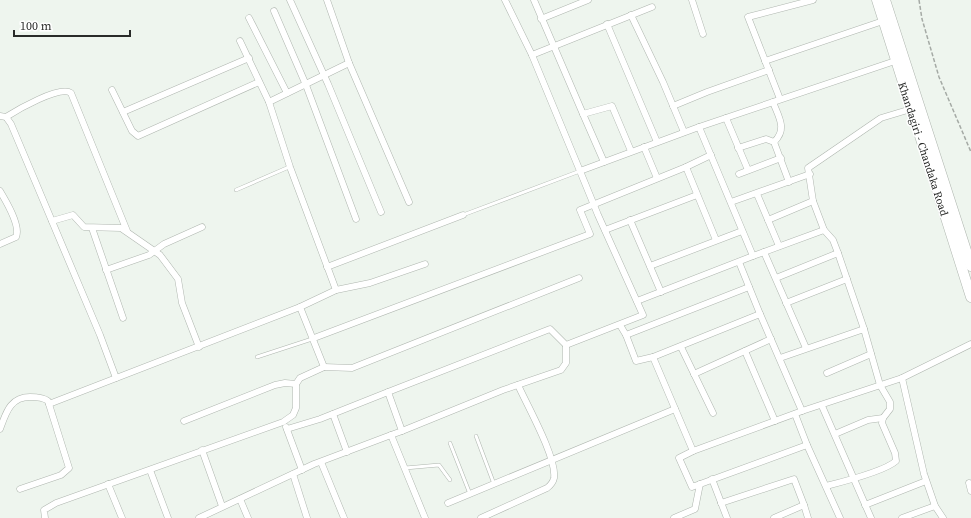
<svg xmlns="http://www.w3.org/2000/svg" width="971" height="518" font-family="'Source Serif 4',serif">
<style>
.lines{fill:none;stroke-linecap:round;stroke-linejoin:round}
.service-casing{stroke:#afb6af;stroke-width:4}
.minor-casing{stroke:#afb6af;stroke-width:7}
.primary-casing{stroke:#afb6af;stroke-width:11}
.path{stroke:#a5aaa5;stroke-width:1.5;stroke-dasharray:4 2;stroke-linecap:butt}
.service{stroke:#fff;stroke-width:3}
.minor{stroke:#fff;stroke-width:6}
.primary{stroke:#fff;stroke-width:10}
.labels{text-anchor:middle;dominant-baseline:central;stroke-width:3;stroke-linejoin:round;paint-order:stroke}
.street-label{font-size:11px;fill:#292b29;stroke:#fff}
</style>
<rect width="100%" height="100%" fill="#eef5ee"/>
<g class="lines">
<g class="service-casing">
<g id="service">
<polyline points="236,190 289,167"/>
<polyline points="463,215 580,171"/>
<polyline points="257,357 312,339"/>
<polyline points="476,436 494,484"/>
<polyline points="450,443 470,494"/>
<polyline points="405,468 439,465 450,480"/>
</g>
</g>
<g class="minor-casing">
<g id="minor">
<polyline points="290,0 328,84 381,212"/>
<polyline points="327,0 349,63 409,202"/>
<polyline points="505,0 532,55 580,171 699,127 895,61"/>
<polyline points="534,0 583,114 612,106 631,151"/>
<polyline points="692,0 703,34"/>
<polyline points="274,11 306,85 356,219"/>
<polyline points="631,15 663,82 684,132"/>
<polyline points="249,18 287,93"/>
<polyline points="541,19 588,0"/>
<polyline points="607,24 657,142"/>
<polyline points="532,55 652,7"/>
<polyline points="765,61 883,21"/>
<polyline points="112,90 132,131 138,136 259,82"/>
<polyline points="780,99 748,17 813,0"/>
<polyline points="269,102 349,63"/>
<path d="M773 102C778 116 788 129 774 142"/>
<polyline points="673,106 707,92 769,70"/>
<polyline points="123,112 249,58"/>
<polyline points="583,114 604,162"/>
<polyline points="0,116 6,117 11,124 100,335 116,378"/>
<path d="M6 117C17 110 60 85 71 93L127 231"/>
<polyline points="726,118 748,170"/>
<polyline points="699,127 753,256 824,230"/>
<polyline points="644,147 657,178"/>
<polyline points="738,148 766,139 774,142 789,182"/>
<polyline points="686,167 716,240"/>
<polyline points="739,174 781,158"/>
<path d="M0 191C6 201 21 226 16 237L0 244"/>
<polyline points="757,194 779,246"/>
<polyline points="731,202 810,174"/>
<polyline points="630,220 661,292"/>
<polyline points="768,220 813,201"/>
<polyline points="52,221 73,215 84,227 121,228 160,255 178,279 182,303 199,347"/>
<polyline points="92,228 123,318"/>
<polyline points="605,230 697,195"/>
<polyline points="764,252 806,348"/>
<polyline points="739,262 760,314"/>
<polyline points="650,266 742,231"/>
<polyline points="327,267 463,215"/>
<polyline points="106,270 149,255 164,244 202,227"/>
<polyline points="776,278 838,253"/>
<polyline points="336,290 370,283 425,264"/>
<polyline points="637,301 753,256"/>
<polyline points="786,303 847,279"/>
<polyline points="620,325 626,335 636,361 653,357 693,451"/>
<polyline points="864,329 838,253 833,240 824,230 813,201 808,168 881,118 911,109"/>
<polyline points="626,335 749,287"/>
<polyline points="314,338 590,234 580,210 686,167 711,155"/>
<polyline points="681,347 713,413"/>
<polyline points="745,351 775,421"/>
<polyline points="653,357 760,314 802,411"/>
<path d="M780 358 864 329 880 385 890 402V409L883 418 882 423 895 453 896 461C885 471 842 482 826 486"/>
<polyline points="324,367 352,368 579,278"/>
<polyline points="827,373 871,354"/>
<polyline points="694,374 771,339"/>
<polyline points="49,404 300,307"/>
<polyline points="822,406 871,518"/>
<polyline points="333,414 347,452"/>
<polyline points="795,414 807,445"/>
<polyline points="184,421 275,385 285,383 296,384"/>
<polyline points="286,427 302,470"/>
<path d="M0 429C6 413 10 397 30 397 36 397 43 397 48 401L69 468 61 475 20 489"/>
<polyline points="287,429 320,419 388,392"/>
<polyline points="402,431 503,390 561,370 566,363 566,345"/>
<polyline points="835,434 868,420 883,418"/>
<polyline points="202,450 222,506"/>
<polyline points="321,462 344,518"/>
<polyline points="150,470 168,518"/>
<polyline points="293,474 307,518"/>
<polyline points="712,479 727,518"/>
<polyline points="969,483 971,491"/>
<polyline points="108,484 122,518"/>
<polyline points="240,499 248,518"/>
<polyline points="448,503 675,409"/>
<polyline points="721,503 794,479 804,505 774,518"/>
<polyline points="804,505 808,518"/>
<polyline points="865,505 926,481"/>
<polyline points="45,518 44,510 56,503 283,422 293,415 296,408 296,384 300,378 324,367 300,307 336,290 290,167 269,102 240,41"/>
<polyline points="199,518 314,464 391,435"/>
<polyline points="425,518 391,435 402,431 388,392 550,329 566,345 643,315 598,215 580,171"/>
<path d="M481 518 547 488C551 485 553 483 554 478 557 458 527 405 518 385"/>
<polyline points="674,518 695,509 700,484"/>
<polyline points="840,518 807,445 692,487 679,458 693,451 802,411 902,378"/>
<polyline points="902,518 935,506"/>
<polyline points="943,518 935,506 924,474 902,378 971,344"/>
</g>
</g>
<g class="primary-casing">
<g id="primary">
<polyline points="877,0 971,297"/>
<polyline points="885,0 971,266"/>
</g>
</g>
<polyline class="path" points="919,0 922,19 939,77 971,152"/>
<use href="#service" class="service"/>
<use href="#minor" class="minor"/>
<use href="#primary" class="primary"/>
</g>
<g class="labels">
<g class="street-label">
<text transform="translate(923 149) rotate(72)">Khandagiri - Chandaka Road</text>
</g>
</g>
<path d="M14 30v6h116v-6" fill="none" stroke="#292b29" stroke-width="2"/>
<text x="20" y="30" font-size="12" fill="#292b29" stroke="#ffffff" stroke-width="3" paint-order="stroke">100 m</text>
</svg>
